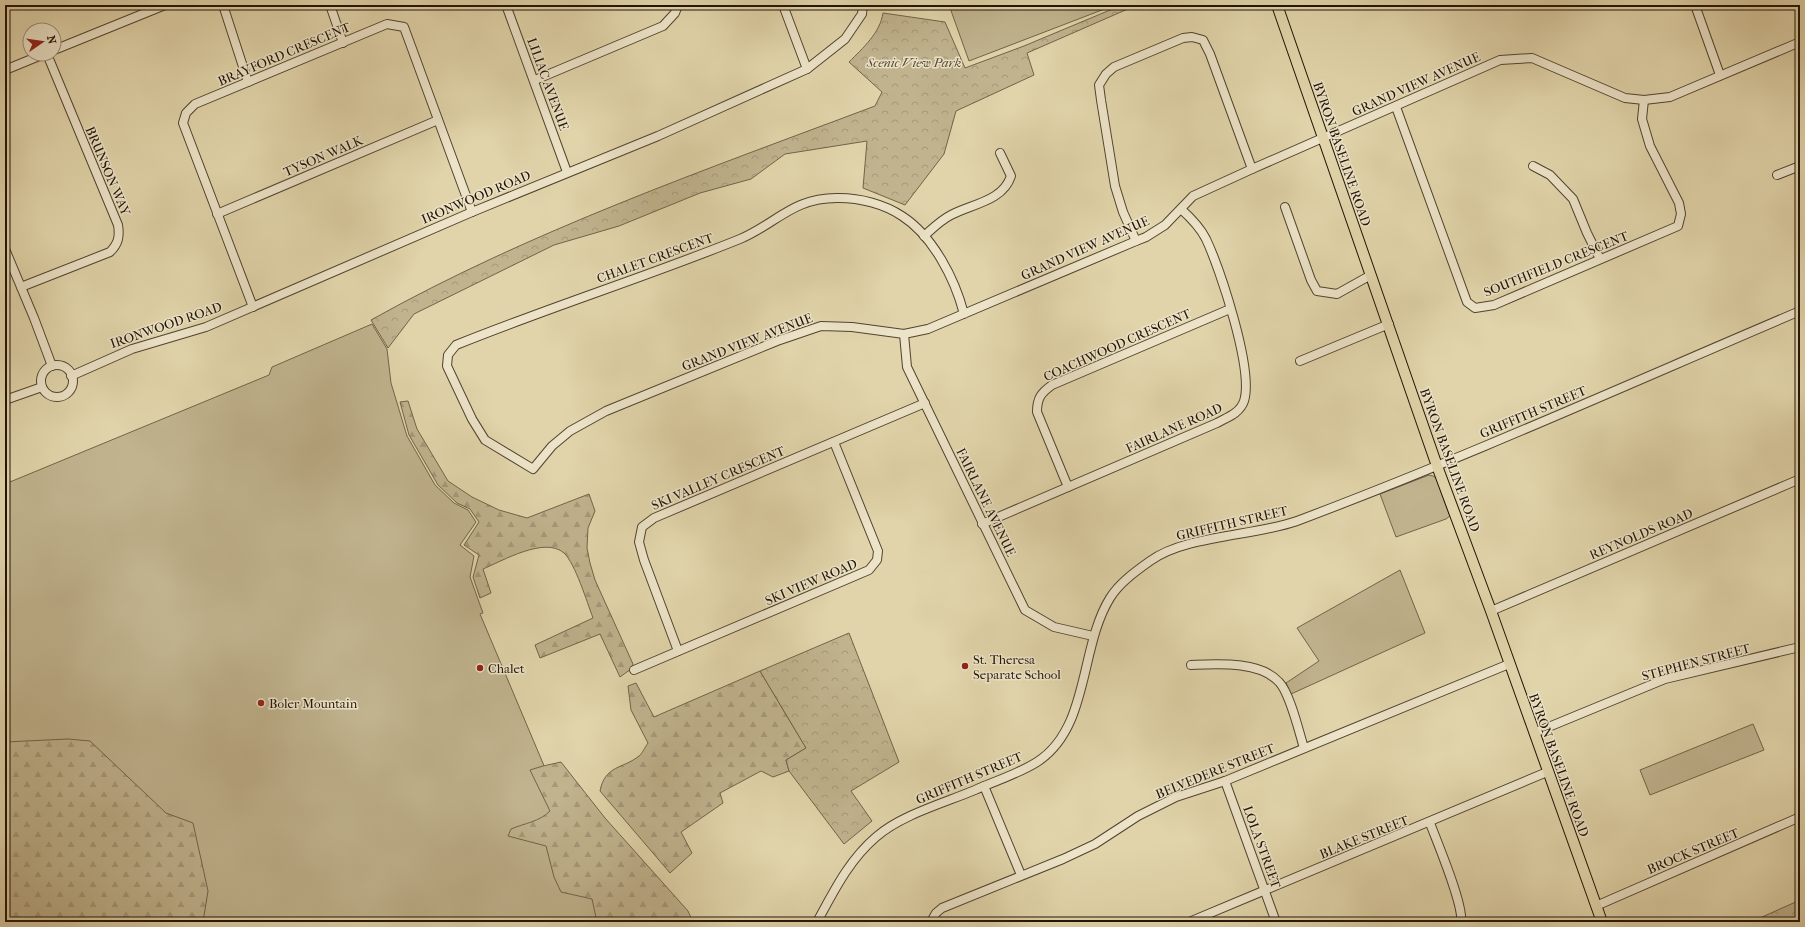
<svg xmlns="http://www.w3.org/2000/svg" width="1805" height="927" font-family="'IM FELL French Canon',serif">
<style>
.grass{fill:#c0b38e;stroke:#70644a}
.forest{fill:url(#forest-firs);stroke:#70644a}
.park{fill:url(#park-crowns);stroke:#70644a}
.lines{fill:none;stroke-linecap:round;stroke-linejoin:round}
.minor-casing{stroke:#50442e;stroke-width:10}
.major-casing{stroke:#201405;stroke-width:12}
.minor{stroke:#ece3c8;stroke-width:8}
.major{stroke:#e1d4aa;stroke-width:10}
.poi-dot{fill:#8f2418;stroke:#ece3c8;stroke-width:1.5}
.labels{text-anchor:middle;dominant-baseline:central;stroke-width:3;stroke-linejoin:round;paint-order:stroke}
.street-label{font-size:13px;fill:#201405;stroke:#ece3c8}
.park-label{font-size:13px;font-style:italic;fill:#584c35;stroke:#ece3c8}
.poi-label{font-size:13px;fill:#201405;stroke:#ece3c8;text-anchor:start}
</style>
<defs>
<pattern id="forest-firs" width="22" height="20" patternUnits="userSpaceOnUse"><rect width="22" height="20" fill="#c0b38e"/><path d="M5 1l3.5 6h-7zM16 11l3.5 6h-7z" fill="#a59979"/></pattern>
<pattern id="park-crowns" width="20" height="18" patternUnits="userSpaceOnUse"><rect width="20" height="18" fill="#c0b38e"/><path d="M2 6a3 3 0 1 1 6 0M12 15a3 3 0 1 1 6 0" fill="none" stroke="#a59979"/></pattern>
</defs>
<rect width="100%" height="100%" fill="#e1d4aa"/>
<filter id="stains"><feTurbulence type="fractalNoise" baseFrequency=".005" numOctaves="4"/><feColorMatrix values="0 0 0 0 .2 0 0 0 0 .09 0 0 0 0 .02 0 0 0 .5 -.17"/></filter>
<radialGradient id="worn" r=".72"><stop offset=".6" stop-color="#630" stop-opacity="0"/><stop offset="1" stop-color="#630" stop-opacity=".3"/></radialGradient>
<g class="grass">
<polygon points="949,5 1115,5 969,61"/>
<polygon points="372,324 387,349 391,383 407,436 435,485 454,503 468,510 476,522 460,545 474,556 470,577 483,613 480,614 610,922 5,922 5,484 269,375 272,367"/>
<polygon points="1429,475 1433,476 1436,478 1450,516 1446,519 1396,537 1380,494"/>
<polygon points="1400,570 1425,633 1291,694 1286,683 1319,661 1297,628"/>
<polygon points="1753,724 1764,750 1650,795 1640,770"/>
</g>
<g class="forest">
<path d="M408 401 417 429 448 481 472 497 499 510 527 518 589 494 595 511 588 528 587 548 590 563 595 580 633 664 631 669 620 677 600 634 540 658 535 645 593 618C587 602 575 563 564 553 545 536 502 561 483 569L491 593 480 598 473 577 479 555 464 545 479 522 470 509 457 503 438 485 409 435 400 402Z"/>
<path d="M760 671 806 748 786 760 789 771 773 777 761 771 720 793 723 803 681 832 692 853 670 873 600 791C605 765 623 769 639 756 642 754 645 747 648 743L631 710 628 686 636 683 654 717Z"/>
<polygon points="68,739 90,741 166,813 193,823 208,891 203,922 5,922 5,742"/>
<path d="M561 762 605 818 688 911 693 922H597L592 899 561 892 554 877 546 846 508 836 511 829C525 823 539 822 550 811L530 770 543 766Z"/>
</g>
<g class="park">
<path d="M1122 5H1137L1027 53 1034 75 956 111 944 154 905 205 863 188 867 141 785 154 751 179 700 193 619 226 554 245 414 314 388 348 371 320C530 231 705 170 875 106L882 92 849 62C863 48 880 33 883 13L945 22 965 68 1024 46Z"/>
<polygon points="849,633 899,762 851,791 872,821 844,844 789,771 786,760 806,748 760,671"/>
<polygon points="1800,900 1800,922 1751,922"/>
</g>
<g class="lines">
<g class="minor-casing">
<g id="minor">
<polyline points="223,5 248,82"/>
<polyline points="330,5 343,43"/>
<polyline points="506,5 567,172"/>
<polyline points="783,5 807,69"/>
<polyline points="1695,5 1720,75"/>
<polyline points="54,50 165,5"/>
<polyline points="5,70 44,54"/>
<polyline points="535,80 663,26 675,13 678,5"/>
<polyline points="1396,107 1467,302 1475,308 1494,305 1678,226 1681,214 1679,203 1650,146 1642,119 1644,100"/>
<polyline points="1533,166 1550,175 1573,199 1587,233 1600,259"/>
<polyline points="1777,175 1800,166"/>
<polyline points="1285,207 1311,280 1317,291 1337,294 1371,275"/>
<polyline points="217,214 438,120"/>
<path d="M924 236C933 228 941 220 951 215 972 204 1003 201 1011 176L1000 153"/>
<polyline points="1136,241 1123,212 1115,186 1101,100 1099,85 1106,74 1114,67 1183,38 1192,37 1203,40 1210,54 1252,169"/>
<polyline points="5,249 34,318 52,366"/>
<path d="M21 287 110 252C118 244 120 237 118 225L47 54"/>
<polyline points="253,307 183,123 186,113 195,104 387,24 404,27 472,212"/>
<path d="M964 314C955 279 933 236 902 216 884 204 860 198 839 198 793 197 776 224 740 239 646 277 550 307 456 345L448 355 447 366 472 419 485 440 533 469 552 446 570 431 606 411 777 341 821 326 852 327 904 334 928 329 1136 241 1146 237 1165 225 1193 196 1252 169 1500 60 1532 58 1625 98 1644 100 1670 97 1800 42"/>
<polyline points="904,334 907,367 1025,610 1054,627 1093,636"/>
<polyline points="1300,361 1389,324"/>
<circle cx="57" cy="381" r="16"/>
<polyline points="71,376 132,349 206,327 472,212 658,136 807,69 845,39 862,14 863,5"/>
<polyline points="5,400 42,387"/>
<path d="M1068 487 1037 412C1037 398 1041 393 1052 385L1230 309"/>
<path d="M982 524 1217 423C1228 417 1240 413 1244 401 1254 370 1220 269 1206 239 1200 227 1191 218 1181 209"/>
<polyline points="1491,611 1800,479"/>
<polyline points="678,651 644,560 639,542 642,527 654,518 925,403"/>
<path d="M1191 665C1218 664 1260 661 1279 682 1290 693 1299 732 1304 748"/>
<polyline points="634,670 869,570 877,560 878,551 834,442"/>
<polyline points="1534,733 1665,679 1800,647"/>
<polyline points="1225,781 1276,922"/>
<polyline points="984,786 1021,875"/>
<path d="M1430 823C1437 842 1464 905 1461 922"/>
<polyline points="1596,906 1800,817"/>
<path d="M817 922C834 891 849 860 876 837 901 815 944 803 975 790 995 781 1018 774 1037 762 1090 728 1079 648 1110 598 1119 583 1136 571 1150 561 1186 535 1255 536 1297 521 1467 457 1633 382 1800 311"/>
<polyline points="931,922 936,913 942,908 1063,859 1095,844 1138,816 1176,797 1225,781 1509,664"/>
<polyline points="1189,922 1547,772"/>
</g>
</g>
<g class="major-casing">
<polyline id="major" points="1277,5 1437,466 1491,611 1602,922"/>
</g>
<use href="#minor" class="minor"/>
<use href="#major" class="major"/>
</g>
<g class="poi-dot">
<circle cx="965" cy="666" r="4"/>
<circle cx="480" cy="668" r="4"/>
<circle cx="261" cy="703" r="4"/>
</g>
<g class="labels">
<g class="street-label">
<text transform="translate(284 54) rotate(-23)">BRAYFORD CRESCENT</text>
<text transform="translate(548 84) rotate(70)">LILIAC AVENUE</text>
<text transform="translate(1416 84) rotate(-24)">GRAND VIEW AVENUE</text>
<text transform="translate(1342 154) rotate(71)">BYRON BASELINE ROAD</text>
<text transform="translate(323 156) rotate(-23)">TYSON WALK</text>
<text transform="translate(108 171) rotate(67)">BRUNSON WAY</text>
<text transform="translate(476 197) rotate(-23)">IRONWOOD ROAD</text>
<text transform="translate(1085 248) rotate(-24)">GRAND VIEW AVENUE</text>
<text transform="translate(655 258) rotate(-20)">CHALET CRESCENT</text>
<text transform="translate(1556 264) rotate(-22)">SOUTHFIELD CRESCENT</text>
<text transform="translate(166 325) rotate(-19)">IRONWOOD ROAD</text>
<text transform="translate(747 342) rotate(-21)">GRAND VIEW AVENUE</text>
<text transform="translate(1117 345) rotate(-24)">COACHWOOD CRESCENT</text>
<text transform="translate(1533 412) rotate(-23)">GRIFFITH STREET</text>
<text transform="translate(1174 428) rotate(-24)">FAIRLANE ROAD</text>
<text transform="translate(1450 460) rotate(70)">BYRON BASELINE ROAD</text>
<text transform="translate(718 478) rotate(-23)">SKI VALLEY CRESCENT</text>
<text transform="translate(986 502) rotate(64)">FAIRLANE AVENUE</text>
<text transform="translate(1232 523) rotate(-13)">GRIFFITH STREET</text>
<text transform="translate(1641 534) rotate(-23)">REYNOLDS ROAD</text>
<text transform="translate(811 582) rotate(-23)">SKI VIEW ROAD</text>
<text transform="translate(1696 662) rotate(-15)">STEPHEN STREET</text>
<text transform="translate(1559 765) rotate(70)">BYRON BASELINE ROAD</text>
<text transform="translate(1215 771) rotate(-22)">BELVEDERE STREET</text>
<text transform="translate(969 778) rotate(-23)">GRIFFITH STREET</text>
<text transform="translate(1364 837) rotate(-22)">BLAKE STREET</text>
<text transform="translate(1262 847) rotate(70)">LOLA STREET</text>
<text transform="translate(1693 851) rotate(-23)">BROCK STREET</text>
</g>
<g class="park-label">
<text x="914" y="62">Scenic View Park</text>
</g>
<g class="poi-label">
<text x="973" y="659">St. Theresa<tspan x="973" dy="15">Separate School</tspan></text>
<text x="488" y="668">Chalet</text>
<text x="269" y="703">Boler Mountain</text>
</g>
</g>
<rect width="1805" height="927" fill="none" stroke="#e1d4aa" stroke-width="20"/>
<rect x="6" y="6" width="1793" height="915" fill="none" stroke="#201405" stroke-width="2"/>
<rect x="10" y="10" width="1785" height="907" fill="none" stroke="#201405"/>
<g transform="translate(42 42) rotate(77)"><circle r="19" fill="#ece3c8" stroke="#9a907a"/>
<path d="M0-3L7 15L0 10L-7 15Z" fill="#8f2418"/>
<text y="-6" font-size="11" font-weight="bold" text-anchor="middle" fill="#201405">N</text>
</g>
<rect width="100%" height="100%" filter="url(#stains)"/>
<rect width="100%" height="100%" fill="url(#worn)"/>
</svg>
